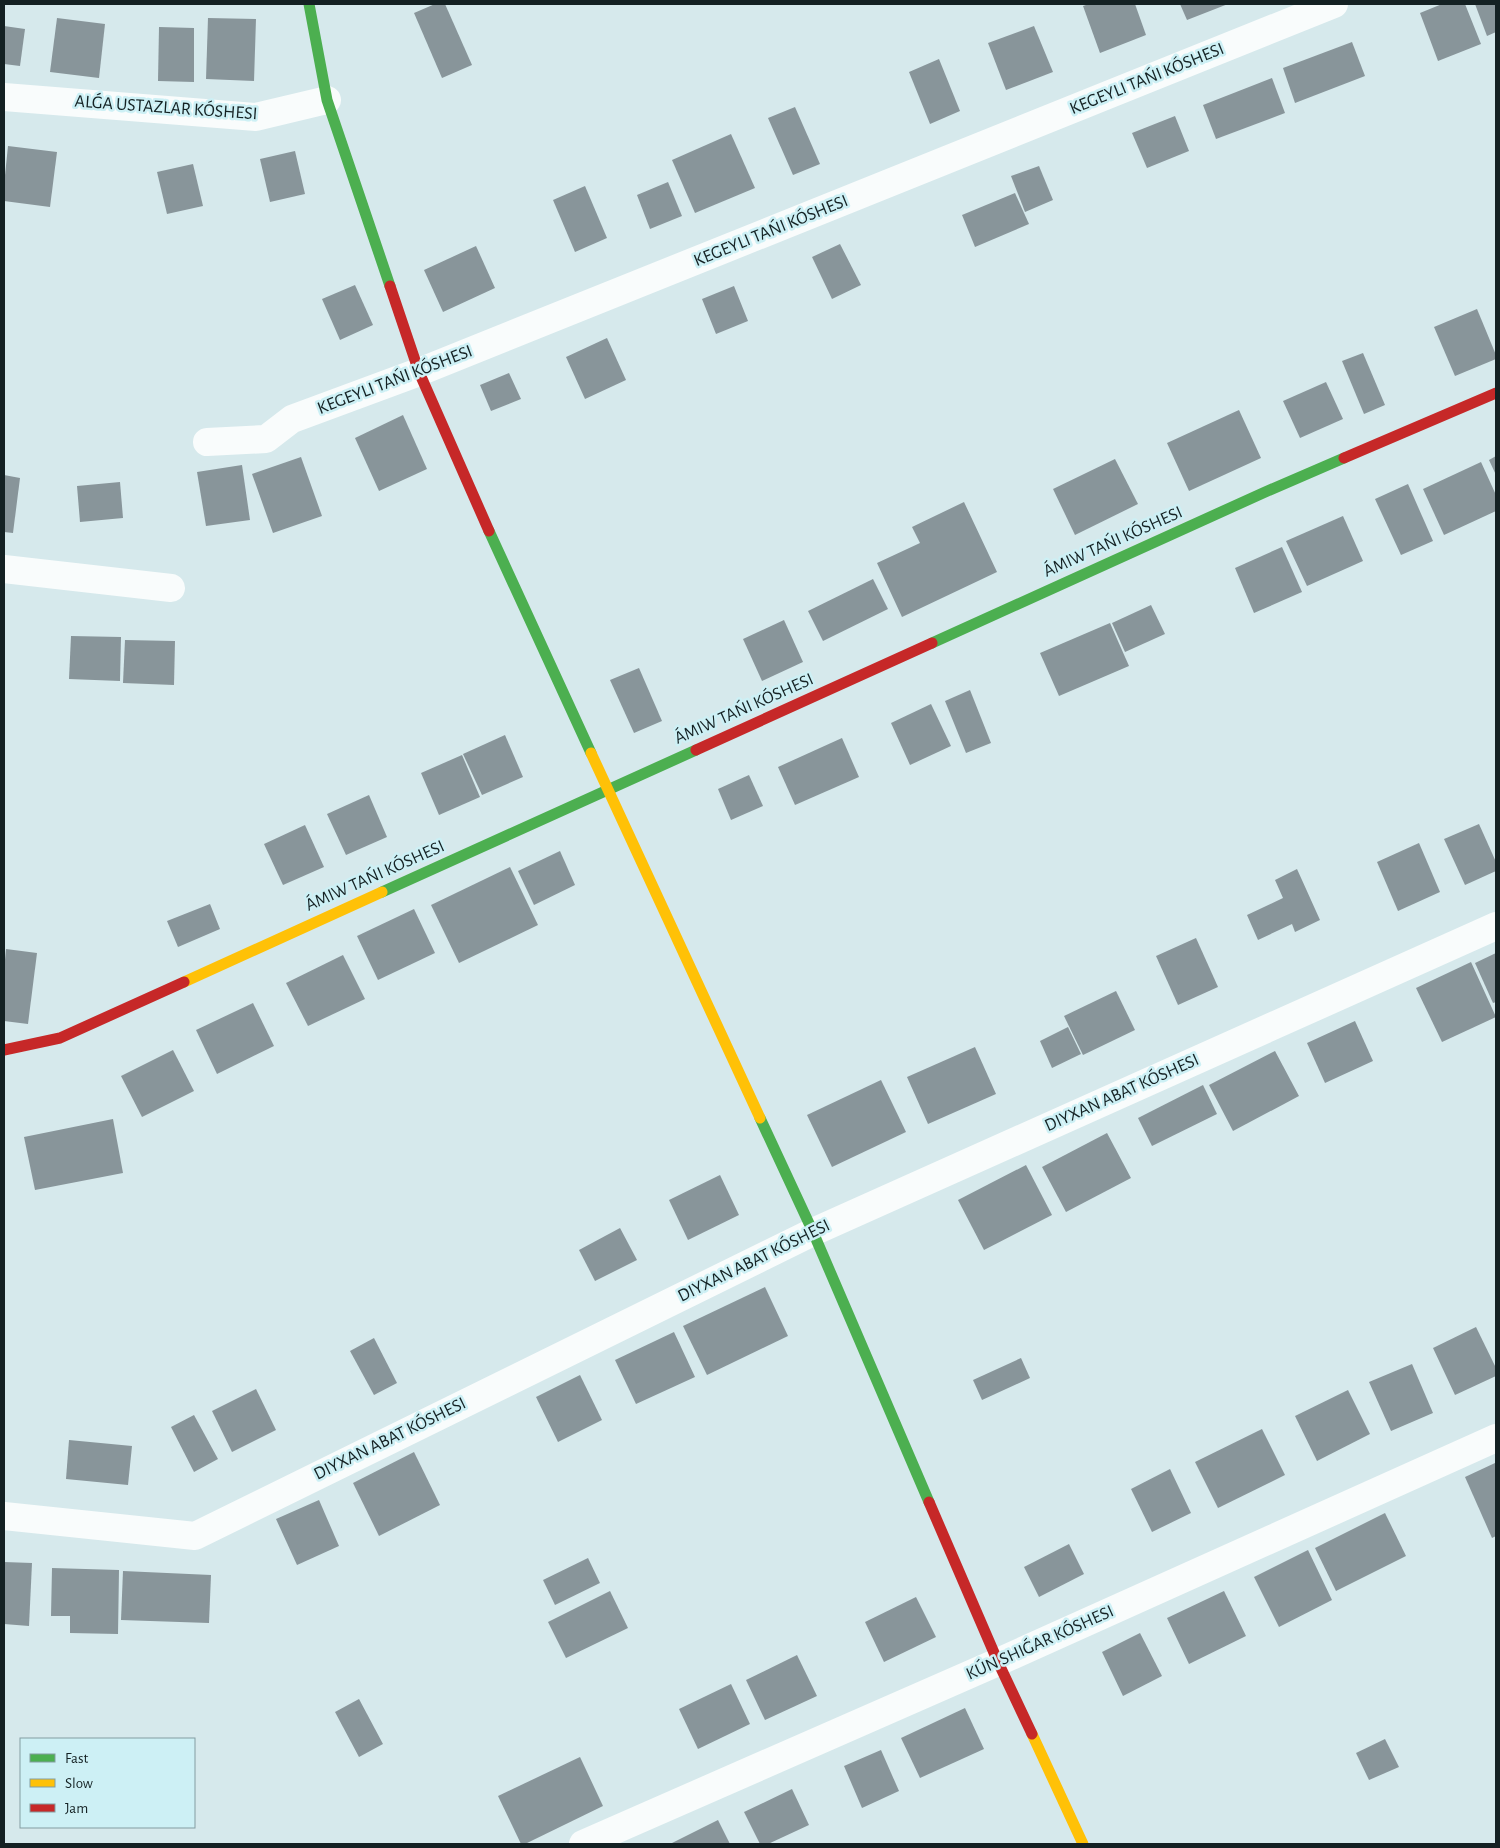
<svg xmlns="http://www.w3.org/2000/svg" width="1500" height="1848" font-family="'Alegreya Sans',sans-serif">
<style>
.building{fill:#88959a}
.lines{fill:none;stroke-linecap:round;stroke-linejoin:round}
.street{stroke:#f9fcfc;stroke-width:28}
.fast{stroke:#4caf50;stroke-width:11}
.slow{stroke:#ffc107;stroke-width:11}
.jam{stroke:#c62828;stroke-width:11}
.labels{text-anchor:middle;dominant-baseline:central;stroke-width:5;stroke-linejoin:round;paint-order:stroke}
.street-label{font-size:18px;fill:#142123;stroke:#cdf0f5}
</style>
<rect width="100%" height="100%" fill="#d6e9ec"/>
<g class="building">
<polygon points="435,4 445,4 472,65 442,78 414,13"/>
<polygon points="1089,4 1135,4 1146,35 1100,53 1083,6"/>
<polygon points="1180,4 1228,4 1187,20"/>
<polygon points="1442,4 1465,4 1481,44 1438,61 1420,13"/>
<polygon points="1475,4 1496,4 1496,32 1487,36"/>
<polygon points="57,18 105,24 99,78 50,72"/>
<polygon points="208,18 256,19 254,81 206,79"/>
<polygon points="4,26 25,29 20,66 4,64"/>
<polygon points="1034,26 1053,72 1006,90 988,43"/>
<polygon points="159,27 194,28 194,82 158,81"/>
<polygon points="1352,42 1365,76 1295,103 1283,68"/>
<polygon points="939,59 960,111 930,124 909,72"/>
<polygon points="1272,78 1285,113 1216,139 1203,105"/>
<polygon points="795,107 820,164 793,175 768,118"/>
<polygon points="1175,116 1189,151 1147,168 1132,133"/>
<polygon points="731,134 755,188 695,213 672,160"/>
<polygon points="8,146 57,152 50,207 4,201 4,185"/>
<polygon points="295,151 305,194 270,202 260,159"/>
<polygon points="193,164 203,206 167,214 157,172"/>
<polygon points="1039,166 1053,200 1025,212 1011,176"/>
<polygon points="668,182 682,216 650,229 637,195"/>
<polygon points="585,186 607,238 575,252 553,200"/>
<polygon points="1015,193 1029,224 975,247 962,215"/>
<polygon points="840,244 861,285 832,299 812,257"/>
<polygon points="476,246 495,288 443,312 424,270"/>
<polygon points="355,285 373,325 340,340 322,299"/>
<polygon points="734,286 748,321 716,334 702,299"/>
<polygon points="1477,309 1496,355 1496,359 1455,376 1434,327"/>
<polygon points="607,338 626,380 585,399 566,357"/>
<polygon points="1363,353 1385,405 1364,414 1342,361"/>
<polygon points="509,373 521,399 491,411 480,385"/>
<polygon points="1326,382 1343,419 1300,438 1283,401"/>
<polygon points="1239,410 1261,458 1189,491 1167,443"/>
<polygon points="403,415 427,469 379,491 355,438"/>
<polygon points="1496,456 1496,475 1489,460"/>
<polygon points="301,457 322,516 273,533 252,474"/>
<polygon points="1115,459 1138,504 1075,535 1053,489"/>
<polygon points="1481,462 1496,495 1496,511 1444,535 1423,489"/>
<polygon points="242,465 250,520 206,526 197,472"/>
<polygon points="4,475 20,478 13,533 4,532"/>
<polygon points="120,482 123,518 80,522 77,486"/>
<polygon points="1408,484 1433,541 1401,555 1375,499"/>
<polygon points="964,502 997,572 902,617 877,563 920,543 912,527"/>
<polygon points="1343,516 1363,561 1307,586 1286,541"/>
<polygon points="1282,547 1302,592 1254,613 1235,568"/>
<polygon points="873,579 888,609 823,641 808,611"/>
<polygon points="1151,605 1165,634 1125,652 1112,623"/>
<polygon points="784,620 803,662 762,681 743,639"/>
<polygon points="1110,623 1129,666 1059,696 1040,653"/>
<polygon points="71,636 121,637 120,681 69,679"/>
<polygon points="125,640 175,641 174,685 123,683"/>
<polygon points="639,668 662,721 634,733 610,680"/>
<polygon points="970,690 991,743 966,753 945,701"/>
<polygon points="931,704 951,746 910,765 891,723"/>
<polygon points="505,735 523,777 482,795 463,754"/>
<polygon points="842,738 859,777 795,805 778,767"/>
<polygon points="462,755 480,797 439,815 421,773"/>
<polygon points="749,775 763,806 731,820 718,789"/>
<polygon points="369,795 387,837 346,855 327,814"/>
<polygon points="1479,824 1496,862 1496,871 1465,885 1444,839"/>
<polygon points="305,825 324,867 283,885 264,844"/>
<polygon points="1419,843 1440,892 1398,911 1377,862"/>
<polygon points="560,851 575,885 534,905 518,871"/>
<polygon points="510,867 538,925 459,963 431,905"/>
<polygon points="1297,869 1320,920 1295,932 1292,924 1258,940 1247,915 1283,898 1275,880"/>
<polygon points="210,904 220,929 178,947 167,921"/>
<polygon points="414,909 435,953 378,980 357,936"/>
<polygon points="1196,938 1218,987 1178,1005 1156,956"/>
<polygon points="6,949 37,953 28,1024 4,1021 4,970"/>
<polygon points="1496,953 1496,1002 1493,1003 1475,963"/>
<polygon points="343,955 365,999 308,1026 286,983"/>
<polygon points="1471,962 1496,1017 1442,1042 1416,988"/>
<polygon points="1116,991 1135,1030 1083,1055 1064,1016"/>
<polygon points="253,1003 274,1046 217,1074 196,1030"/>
<polygon points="1355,1021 1373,1061 1325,1083 1307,1043"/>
<polygon points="1068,1027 1081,1054 1052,1068 1040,1041"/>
<polygon points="975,1047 996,1094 928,1124 907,1077"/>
<polygon points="173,1050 194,1091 142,1117 121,1076"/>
<polygon points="1275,1051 1299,1096 1233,1131 1209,1085"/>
<polygon points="881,1080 906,1132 832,1167 807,1115"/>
<polygon points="1203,1085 1217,1114 1152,1146 1138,1118"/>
<polygon points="113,1119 123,1173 35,1190 24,1137"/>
<polygon points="1107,1133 1131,1178 1066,1212 1042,1167"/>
<polygon points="1026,1165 1052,1215 984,1250 958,1200"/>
<polygon points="720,1175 739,1215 688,1240 669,1200"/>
<polygon points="620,1228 637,1260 595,1281 579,1250"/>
<polygon points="765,1287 788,1336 707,1375 683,1326"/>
<polygon points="1476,1327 1496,1368 1496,1376 1455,1395 1433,1348"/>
<polygon points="674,1332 695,1377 636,1404 615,1360"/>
<polygon points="374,1338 397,1383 374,1395 350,1351"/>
<polygon points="1021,1358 1030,1378 982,1400 973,1380"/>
<polygon points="1412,1364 1433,1413 1391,1431 1369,1382"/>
<polygon points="580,1375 602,1420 558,1442 536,1397"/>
<polygon points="256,1389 276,1430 232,1452 212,1411"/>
<polygon points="1348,1390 1370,1434 1317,1461 1295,1416"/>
<polygon points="194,1415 218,1459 194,1472 171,1427"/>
<polygon points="1262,1429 1285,1475 1218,1508 1195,1462"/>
<polygon points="69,1440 132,1446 128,1485 66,1479"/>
<polygon points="414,1452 440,1505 379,1536 353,1483"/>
<polygon points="1495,1463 1496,1536 1492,1538 1465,1477"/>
<polygon points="1170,1469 1191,1513 1152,1532 1131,1489"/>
<polygon points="319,1500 339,1546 297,1565 276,1519"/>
<polygon points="1385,1513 1406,1556 1336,1591 1315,1548"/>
<polygon points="1069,1544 1084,1574 1039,1597 1024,1567"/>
<polygon points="1308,1550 1332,1600 1279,1627 1254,1577"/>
<polygon points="588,1558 600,1583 555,1605 543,1580"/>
<polygon points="4,1562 32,1563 29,1626 4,1624"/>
<polygon points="52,1568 119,1570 118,1634 70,1633 70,1616 51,1616"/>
<polygon points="123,1571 211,1575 209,1623 121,1620"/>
<polygon points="610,1591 628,1628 566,1658 548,1622"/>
<polygon points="1224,1591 1246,1636 1189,1664 1167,1618"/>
<polygon points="916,1597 936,1637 884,1662 865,1622"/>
<polygon points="1140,1633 1162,1676 1123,1696 1102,1652"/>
<polygon points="797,1655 817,1696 765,1720 746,1680"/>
<polygon points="731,1684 750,1724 698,1749 679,1709"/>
<polygon points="359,1699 383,1744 359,1757 335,1712"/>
<polygon points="965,1708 984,1749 920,1778 901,1738"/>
<polygon points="1385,1739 1399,1767 1369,1780 1356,1753"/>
<polygon points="881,1750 899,1791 862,1808 844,1766"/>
<polygon points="580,1757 603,1806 525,1844 521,1844 498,1796"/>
<polygon points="792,1789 809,1825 768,1844 760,1844 744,1812"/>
<polygon points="718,1820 730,1844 670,1844"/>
</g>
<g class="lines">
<g class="street">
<polyline points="4,97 256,117 327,100"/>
<polyline points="207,442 266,439 292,419 419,372 1334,4"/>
<polyline points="4,569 171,588"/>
<polyline points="4,1516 195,1536 813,1232 1496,926"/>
<polyline points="583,1844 998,1662 1496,1438"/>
</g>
<g class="fast">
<polyline points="309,4 327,100 390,286"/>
<polyline points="489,531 591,753"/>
<polyline points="932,643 1263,493 1344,458"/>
<polyline points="382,892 696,750"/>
<polyline points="760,1118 813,1232 929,1502"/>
</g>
<g class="slow">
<polyline points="591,753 760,1118"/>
<polyline points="184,982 382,892"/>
<polyline points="1032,1734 1083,1844"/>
</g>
<g class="jam">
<polyline points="390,286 419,372 489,531"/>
<polyline points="1344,458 1496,393"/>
<polyline points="696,750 932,643"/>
<polyline points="4,1050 60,1038 184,982"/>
<polyline points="929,1502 998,1662 1032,1734"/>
</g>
</g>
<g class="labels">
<g class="street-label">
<text transform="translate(1147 79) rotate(-22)">KEGEYLI TAŃI KÓSHESI</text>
<text transform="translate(166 108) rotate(4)">ALǴA USTAZLAR KÓSHESI</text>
<text transform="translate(771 231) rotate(-22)">KEGEYLI TAŃI KÓSHESI</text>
<text transform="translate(395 380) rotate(-21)">KEGEYLI TAŃI KÓSHESI</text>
<text transform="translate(1113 542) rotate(-24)">ÁMIW TAŃI KÓSHESI</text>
<text transform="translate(744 709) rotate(-24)">ÁMIW TAŃI KÓSHESI</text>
<text transform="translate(375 876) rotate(-24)">ÁMIW TAŃI KÓSHESI</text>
<text transform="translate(1122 1093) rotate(-24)">DIYXAN ABAT KÓSHESI</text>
<text transform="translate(754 1261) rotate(-26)">DIYXAN ABAT KÓSHESI</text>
<text transform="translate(390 1439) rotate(-26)">DIYXAN ABAT KÓSHESI</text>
<text transform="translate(1040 1643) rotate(-24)">KÚN SHIǴAR KÓSHESI</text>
</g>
</g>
<rect width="1500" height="1848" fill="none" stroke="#142123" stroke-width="10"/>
<rect x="20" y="1738" width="175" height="90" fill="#cdf0f5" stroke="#839da1"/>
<rect x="30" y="1754" width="25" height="8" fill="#4caf50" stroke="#839da1"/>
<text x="65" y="1763" font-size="15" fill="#142123">Fast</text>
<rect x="30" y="1779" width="25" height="8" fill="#ffc107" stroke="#839da1"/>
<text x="65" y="1788" font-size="15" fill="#142123">Slow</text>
<rect x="30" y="1804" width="25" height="8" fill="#c62828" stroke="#839da1"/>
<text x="65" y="1813" font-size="15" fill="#142123">Jam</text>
</svg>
